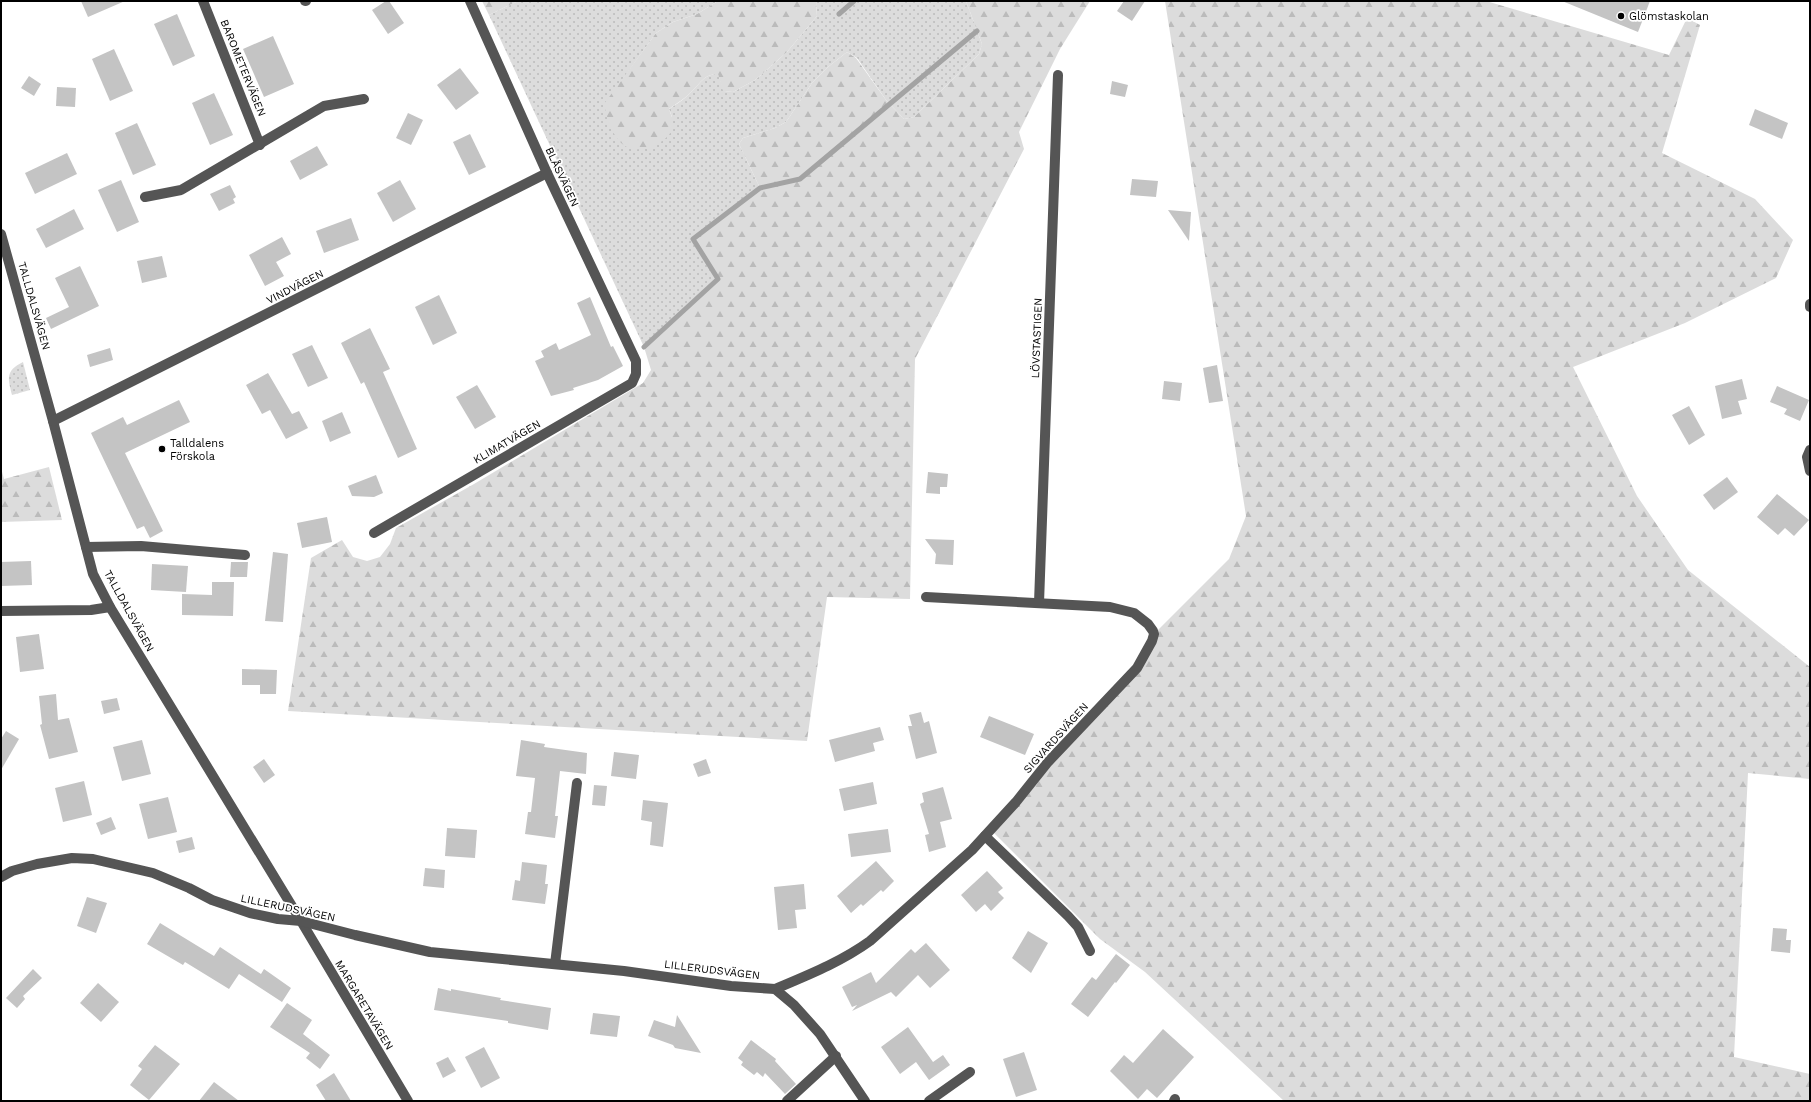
<svg xmlns="http://www.w3.org/2000/svg" width="1811" height="1102" font-family="'Work Sans',sans-serif">
<style>
.grass{fill:url(#grass-dots)}
.forest{fill:url(#forest-firs)}
.lines{fill:none;stroke-linecap:round;stroke-linejoin:round}
.stream{stroke:#a3a3a3;stroke-width:5}
.building{fill:#c4c4c4}
.minor{stroke:#555;stroke-width:10}
.poi-dot{fill:#000;stroke:#fff;stroke-width:1.5}
.labels{text-anchor:middle;dominant-baseline:central;stroke-width:3.5;stroke-linejoin:round;paint-order:stroke}
.poi-label{font-size:11px;fill:#000;stroke:#fff;text-anchor:start}
.street-label{font-size:11px;fill:#000;stroke:#fff}
</style>
<defs>
<pattern id="grass-dots" width="8" height="8" patternUnits="userSpaceOnUse"><rect width="8" height="8" fill="#dcdcdc"/><path d="M2 2h.1M6 6h.1" fill="none" stroke="#bbb" stroke-width="1.8" stroke-linecap="round"/></pattern>
<pattern id="forest-firs" width="22" height="20" patternUnits="userSpaceOnUse"><rect width="22" height="20" fill="#dcdcdc"/><path d="M5 1l3.5 6h-7zM16 11l3.5 6h-7z" fill="#bbb"/></pattern>
</defs>
<rect width="100%" height="100%" fill="#fff"/>
<g class="grass">
<path d="M518 1H718L697 14 673 22 656 33 620 83 672 117 669 109C677 104 686 98 692 91 701 83 704 74 718 74L724 91 733 92 755 80 787 52 817 16 816 1H966L982 44 979 54 914 117 904 119 886 100 857 58 847 52 828 67 812 83 786 122 775 128 743 138 739 144 760 188 694 239 718 279 644 347 489 15Z"/>
<path d="M23 362 30 390 12 395C8 378 5 371 23 362Z"/>
</g>
<g class="forest">
<polygon points="482,1 518,1 489,15"/>
<path d="M718 1H816L817 16 787 52 755 80 733 92 723 91 718 74C704 74 701 83 692 91 686 98 677 103 669 109 671 115 675 123 672 130 665 144 642 154 627 147 613 140 607 118 604 104L656 33 673 22 697 14Z"/>
<polygon points="966,1 1090,1 1060,49 1019,132 1024,149 915,359 910,599 827,597 807,741 288,711 311,558 342,540 353,557 367,561 380,557 390,544 396,528 474,484 643,383 651,370 644,347 718,279 693,239 760,188 739,144 743,138 775,128 786,122 812,83 828,67 847,52 856,58 886,100 904,119 914,117 979,54 982,44"/>
<polygon points="1165,1 1486,1 1669,55 1687,18 1700,25 1662,153 1755,199 1793,240 1776,278 1685,323 1573,367 1637,496 1688,570 1810,667 1810,779 1748,773 1734,1057 1810,1074 1810,1101 1284,1101 1145,972 1100,939 991,830 1137,668 1154,634 1229,559 1246,516"/>
<polygon points="49,467 62,520 1,522 1,468 4,479"/>
</g>
<g class="lines">
<g class="stream">
<polyline points="839,14 854,1"/>
<polyline points="644,347 718,279 693,239 760,188 800,179 977,31"/>
</g>
</g>
<g class="building">
<polygon points="81,1 125,1 88,17"/>
<polygon points="386,1 389,1 404,23 388,34 372,10"/>
<polygon points="1124,1 1145,1 1132,21 1117,11"/>
<polygon points="1562,1 1650,1 1638,32"/>
<polygon points="177,14 195,56 173,66 154,24"/>
<polygon points="273,36 294,84 264,97 243,49"/>
<polygon points="114,49 133,91 110,101 92,59"/>
<polygon points="460,68 479,93 456,110 437,85"/>
<polygon points="29,76 41,84 34,96 21,88"/>
<polygon points="1112,81 1128,85 1125,97 1110,94"/>
<polygon points="57,87 76,88 75,107 56,106"/>
<polygon points="214,93 233,135 210,145 192,103"/>
<polygon points="1755,109 1788,123 1782,139 1749,125"/>
<polygon points="408,113 423,120 411,145 396,138"/>
<polygon points="137,123 156,165 133,175 115,133"/>
<polygon points="470,134 486,167 469,175 453,142"/>
<polygon points="317,146 328,165 300,180 290,161"/>
<polygon points="67,153 77,174 35,194 25,173"/>
<polygon points="1132,179 1158,181 1156,197 1130,195"/>
<polygon points="121,180 139,222 117,232 98,190"/>
<polygon points="400,180 416,209 393,222 377,193"/>
<polygon points="230,185 236,197 233,199 235,203 219,211 210,194"/>
<polygon points="74,209 84,229 46,248 36,229"/>
<polygon points="1168,210 1191,212 1189,241"/>
<polygon points="351,218 359,240 324,253 316,231"/>
<polygon points="282,237 291,254 276,262 284,276 265,286 249,255"/>
<polygon points="162,256 167,277 142,283 137,261"/>
<polygon points="80,266 99,306 51,329 46,318 69,307 55,278"/>
<polygon points="439,295 457,333 433,345 415,307"/>
<polygon points="590,297 611,347 613,346 623,366 598,380 573,388 574,390 551,396 535,361 544,357 541,351 556,343 559,350 591,335 577,303"/>
<polygon points="370,328 390,369 383,372 417,449 398,458 364,382 361,384 341,343"/>
<polygon points="312,345 328,378 308,387 292,354"/>
<polygon points="110,348 113,360 90,367 87,355"/>
<polygon points="1217,365 1223,401 1209,403 1203,368"/>
<polygon points="268,373 292,414 299,411 308,428 286,439 270,410 262,414 246,385"/>
<polygon points="1742,379 1747,399 1738,401 1742,414 1722,419 1715,386"/>
<polygon points="1164,381 1182,383 1180,401 1162,399"/>
<polygon points="477,385 496,417 475,429 456,397"/>
<polygon points="1777,386 1809,400 1800,421 1784,414 1787,409 1770,402"/>
<polygon points="179,400 190,422 125,453 163,531 150,538 144,526 137,529 91,433 123,417 127,425"/>
<polygon points="1689,406 1705,435 1689,445 1672,415"/>
<polygon points="342,412 351,433 330,442 322,421"/>
<polygon points="928,472 948,474 947,487 940,487 940,494 926,493"/>
<polygon points="376,475 383,493 374,497 352,496 348,486"/>
<polygon points="1727,477 1738,492 1714,510 1703,495"/>
<polygon points="1777,494 1809,520 1794,536 1785,528 1778,535 1757,517"/>
<polygon points="327,517 332,542 302,548 297,523"/>
<polygon points="925,539 954,540 953,565 935,564 936,554"/>
<polygon points="273,552 288,554 283,622 265,621"/>
<polygon points="31,561 32,585 1,586 1,562"/>
<polygon points="231,562 248,562 247,577 230,577"/>
<polygon points="152,564 188,566 186,592 151,590"/>
<polygon points="212,582 234,582 233,616 182,615 182,594 212,595"/>
<polygon points="39,634 44,669 20,672 16,637"/>
<polygon points="242,669 277,670 276,694 260,694 260,685 242,685"/>
<polygon points="56,694 58,720 69,718 78,752 49,759 40,725 42,724 39,696"/>
<polygon points="117,698 120,710 104,714 101,701"/>
<polygon points="921,712 924,723 929,721 937,753 916,759 908,726 912,726 909,715"/>
<polygon points="989,716 1034,734 1025,755 980,737"/>
<polygon points="880,727 884,740 873,743 875,751 835,762 829,740"/>
<polygon points="6,731 19,739 1,770 1,739"/>
<polygon points="142,740 151,774 122,781 113,747"/>
<polygon points="521,740 545,744 544,747 587,753 586,774 560,771 555,816 558,816 555,838 525,834 528,812 531,812 535,778 516,776"/>
<polygon points="614,752 639,755 636,779 611,776"/>
<polygon points="264,759 275,775 264,783 253,767"/>
<polygon points="706,759 711,773 698,777 693,764"/>
<polygon points="84,781 92,815 63,822 55,788"/>
<polygon points="873,782 877,804 844,811 839,789"/>
<polygon points="594,785 607,786 605,806 592,805"/>
<polygon points="943,787 952,819 940,822 946,847 929,852 925,835 929,834 920,804 924,802 922,793"/>
<polygon points="168,797 177,832 148,839 139,804"/>
<polygon points="643,800 668,803 663,847 650,845 652,822 641,820"/>
<polygon points="111,817 116,829 101,835 96,823"/>
<polygon points="447,828 477,830 475,858 445,856"/>
<polygon points="888,829 891,852 851,857 848,834"/>
<polygon points="192,837 195,849 179,853 176,841"/>
<polygon points="876,861 894,881 883,892 881,890 863,906 861,904 851,913 837,896"/>
<polygon points="522,862 547,865 545,884 548,884 545,904 512,900 515,880 520,881"/>
<polygon points="425,868 445,870 444,888 423,886"/>
<polygon points="987,871 1003,888 998,892 1004,898 991,911 985,904 976,912 961,895"/>
<polygon points="804,884 806,909 795,910 797,928 778,930 774,887"/>
<polygon points="87,897 107,903 96,933 77,926"/>
<polygon points="160,923 214,956 220,947 261,974 264,969 291,988 282,1002 239,974 229,989 185,962 183,965 147,944"/>
<polygon points="1773,928 1787,929 1786,940 1791,940 1790,953 1771,951"/>
<polygon points="1028,931 1048,943 1031,973 1012,958"/>
<polygon points="926,943 950,970 930,988 918,975 896,997 891,992 852,1011 857,1005 852,1007 842,987 871,972 876,983 911,949 915,953"/>
<polygon points="1116,954 1130,965 1116,983 1115,982 1088,1017 1071,1004 1092,977 1096,980"/>
<polygon points="33,969 42,978 23,996 25,999 17,1008 6,998"/>
<polygon points="98,983 119,1002 101,1022 80,1003"/>
<polygon points="438,988 451,991 451,989 501,998 500,1000 551,1008 548,1030 508,1023 508,1021 434,1010"/>
<polygon points="287,1003 312,1020 303,1034 330,1055 320,1069 306,1058 310,1053 270,1027"/>
<polygon points="593,1013 620,1016 617,1037 590,1034"/>
<polygon points="677,1015 701,1053 675,1048 673,1045 648,1036 654,1020 675,1027"/>
<polygon points="908,1027 933,1062 943,1055 950,1065 929,1080 916,1062 900,1074 881,1047"/>
<polygon points="1163,1029 1194,1057 1157,1098 1147,1089 1138,1099 1110,1071 1124,1055 1133,1063"/>
<polygon points="751,1040 776,1059 775,1061 796,1084 785,1094 765,1073 763,1077 757,1072 754,1075 741,1065 743,1062 738,1058"/>
<polygon points="155,1045 180,1064 149,1100 130,1085 142,1069 138,1066"/>
<polygon points="484,1047 500,1078 481,1088 465,1057"/>
<polygon points="1024,1052 1037,1090 1016,1097 1003,1059"/>
<polygon points="448,1057 456,1071 443,1078 436,1063"/>
<polygon points="334,1073 351,1101 326,1101 316,1085"/>
<polygon points="214,1082 239,1101 199,1101"/>
</g>
<g class="lines">
<g class="minor">
<polyline points="203,1 260,145"/>
<polyline points="305,1 306,1"/>
<polyline points="145,197 181,190 324,106 364,99"/>
<polyline points="1,234 53,421 93,574 110,607 301,921 408,1101"/>
<polyline points="1810,304 1810,307"/>
<polyline points="53,421 547,173"/>
<polyline points="1810,450 1807,457 1810,471"/>
<polyline points="374,533 632,383 636,374 636,361 547,173 470,1"/>
<polyline points="86,547 141,546 245,555"/>
<polyline points="1039,603 1058,75"/>
<polyline points="1,611 91,610 110,607"/>
<polyline points="985,836 1068,916 1078,927 1090,951"/>
<polyline points="1,877 12,871 37,864 72,858 93,859 153,873 189,888 212,900 250,913 278,919 301,921 355,935 430,952 624,971 731,986 775,989 794,1005 820,1034 865,1101"/>
<polyline points="555,964 577,783"/>
<path d="M775 989C808 975 841 962 870 941L972 850 1016 802 1048 762 1137 668 1152 641 1154 634 1153 631 1148 624 1134 613 1110 607 926 597"/>
<polyline points="787,1101 836,1056"/>
<polyline points="929,1101 970,1072"/>
<polyline points="1174,1101 1175,1099"/>
</g>
</g>
<g class="poi-dot">
<circle cx="1621" cy="16" r="4"/>
<circle cx="162" cy="449" r="4"/>
</g>
<g class="labels">
<g class="poi-label">
<text x="1629" y="16">Glömstaskolan</text>
<text x="170" y="443">Talldalens<tspan x="170" dy="13">Förskola</tspan></text>
</g>
<g class="street-label">
<text transform="translate(243 68) rotate(68)">BAROMETERVÄGEN</text>
<text transform="translate(562 177) rotate(65)">BLÅSVÄGEN</text>
<text transform="translate(295 287) rotate(-27)">VINDVÄGEN</text>
<text transform="translate(34 306) rotate(74)">TALLDALSVÄGEN</text>
<text transform="translate(1037 338) rotate(-88)">LÖVSTASTIGEN</text>
<text transform="translate(507 442) rotate(-30)">KLIMATVÄGEN</text>
<text transform="translate(129 611) rotate(61)">TALLDALSVÄGEN</text>
<text transform="translate(1056 738) rotate(-48)">SIGVARDSVÄGEN</text>
<text transform="translate(288 908) rotate(12)">LILLERUDSVÄGEN</text>
<text transform="translate(712 970) rotate(7)">LILLERUDSVÄGEN</text>
<text transform="translate(364 1005) rotate(59)">MARGARETAVÄGEN</text>
</g>
</g>
<rect width="1811" height="1102" fill="none" stroke="#000000" stroke-width="4"/>
</svg>
